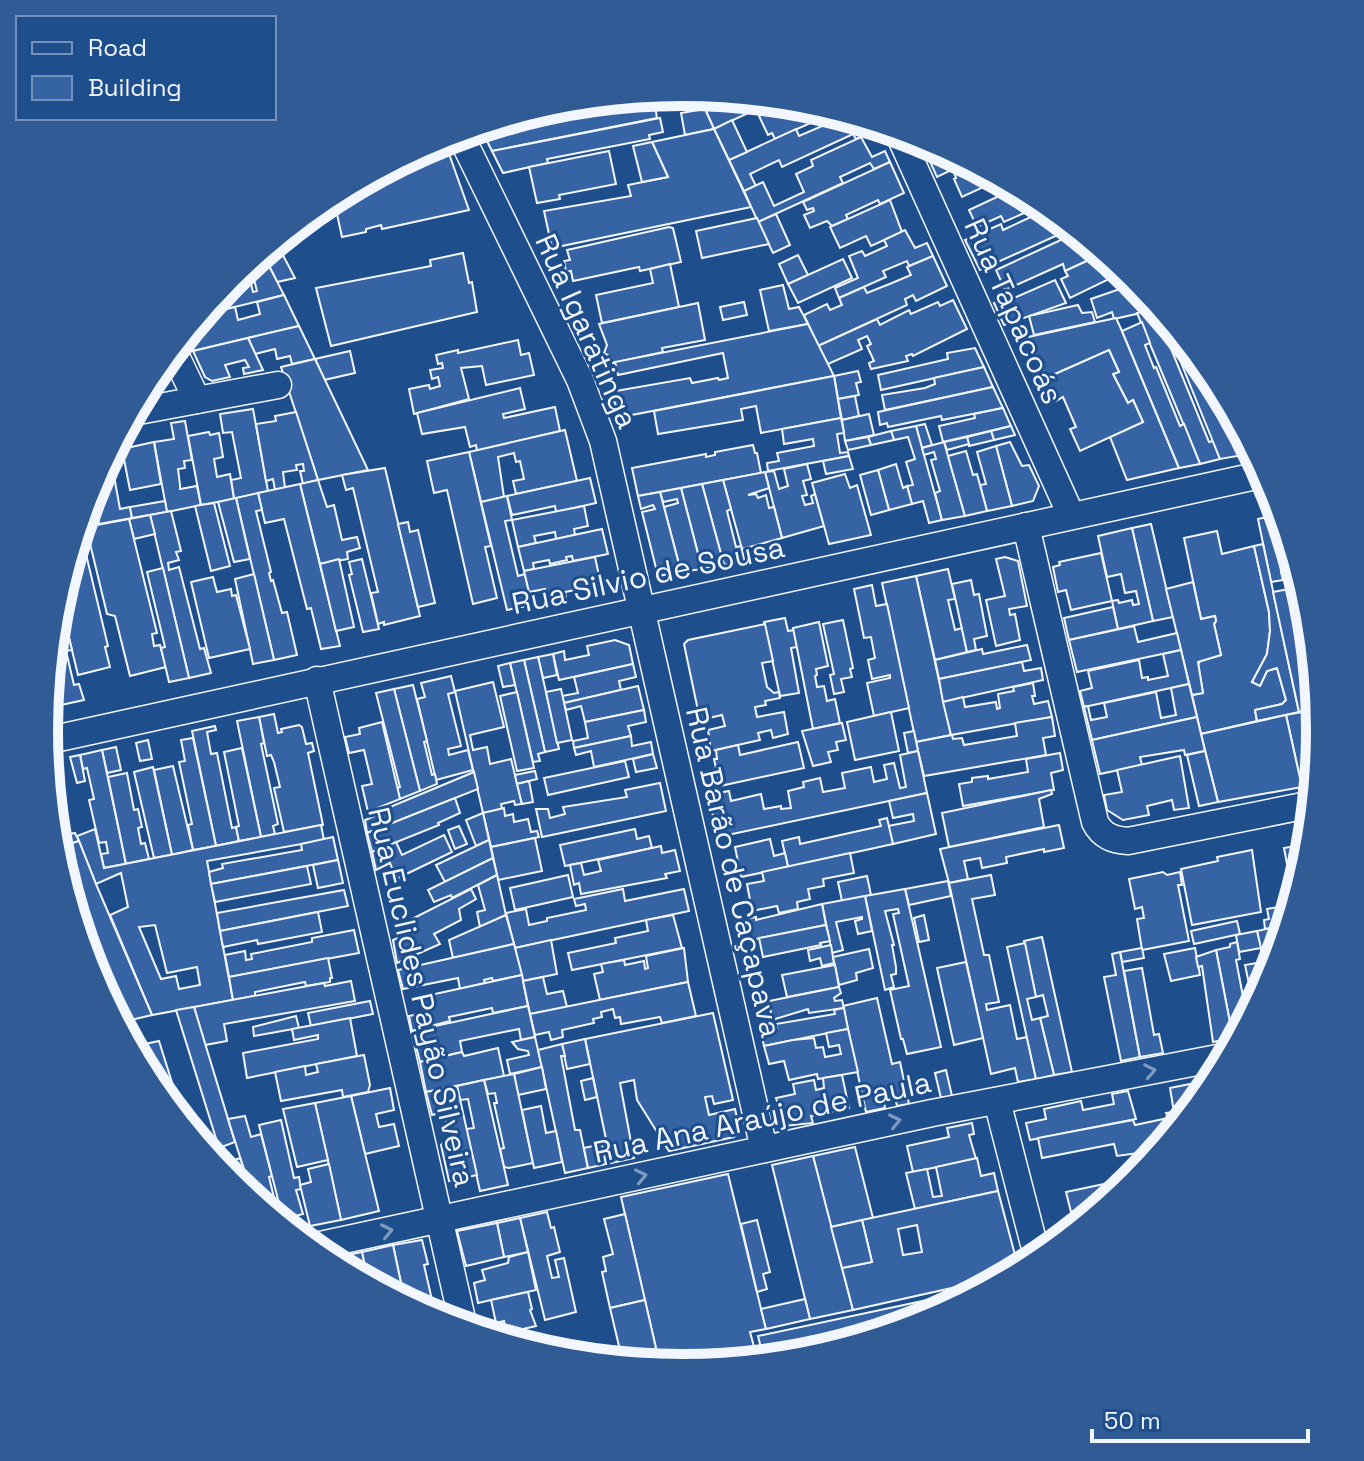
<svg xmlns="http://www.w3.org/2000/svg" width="1364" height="1461" font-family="'Space Grotesk',sans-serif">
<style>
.building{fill:#3563a3;stroke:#f2f6ff;stroke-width:2;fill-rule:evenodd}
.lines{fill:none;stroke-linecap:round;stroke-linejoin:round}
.street-casing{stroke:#f2f6ff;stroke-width:29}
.street{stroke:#1f4e8c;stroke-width:26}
.oneway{stroke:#7e9ac0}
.labels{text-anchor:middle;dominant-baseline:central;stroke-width:6;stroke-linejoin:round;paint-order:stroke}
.street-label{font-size:30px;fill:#f2f6ff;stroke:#1f4e8c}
.rim{fill:none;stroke:#f2f6ff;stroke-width:10}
</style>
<rect width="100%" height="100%" fill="#1f4e8c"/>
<g class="building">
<polygon points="682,93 698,94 705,109 687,112"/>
<polygon points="631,98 632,103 541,122 483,133 481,128 558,105"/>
<polygon points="733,98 760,100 756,102 759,108 714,129 706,111"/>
<polygon points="787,103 824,110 813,115 815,121 775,139 772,133 768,135 759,116"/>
<polygon points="643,105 644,108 655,106 657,118 492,151 483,133 541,122 541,125"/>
<polygon points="705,109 714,129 685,135 681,113"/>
<polygon points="833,113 874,125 876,130 856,139 853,134 782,167 779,160 750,174 756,186 744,191 729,160 796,129 799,136 827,124 824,117"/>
<polygon points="660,118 663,132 649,135 650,139 547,159 548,163 503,173 492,151"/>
<polygon points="732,120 747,152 729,160 714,129"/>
<polygon points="714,129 751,207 552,248 544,211 631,196 628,185 668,177 652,142"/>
<polygon points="861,137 872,157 885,151 890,162 874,169 870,163 840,177 843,183 758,222 744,191 763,182 774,206 804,192 796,174 813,166 811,160"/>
<polygon points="652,142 668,177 642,182 633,146"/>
<polygon points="929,143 960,159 962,165 937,177 923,146"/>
<polygon points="448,151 469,210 382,229 381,225 366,229 366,232 342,237 335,205 362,199 357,184 397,163"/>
<polygon points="609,151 616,184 559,195 560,199 537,203 529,167"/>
<polygon points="890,162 904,193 880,204 878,200 846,215 848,219 832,226 827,221 810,228 804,215 814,211 813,208 807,210 803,202"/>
<polygon points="967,163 1005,183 998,186 996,181 962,197 954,179 956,178 953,170"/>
<polygon points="1010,186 1042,205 1004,222 1001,216 977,227 969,210 1012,190"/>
<polygon points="890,200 902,232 871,246 866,236 840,248 830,227"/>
<polygon points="1048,209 1055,218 1057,217 1071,229 980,270 965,240 1001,224 1003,230"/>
<polygon points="776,214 790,245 773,253 758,222"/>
<polygon points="757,218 769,244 702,258 696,231"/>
<polygon points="669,227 673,228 681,262 640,271 639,267 573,281 571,271 566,272 564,261 570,260 567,250"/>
<polygon points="1071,229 1102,254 1065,271 1063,264 1005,290 996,270 1063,239 1060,234"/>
<polygon points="905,230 915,248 927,243 933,256 909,266 907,261 883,271 886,277 839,298 835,288 858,278 849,256 862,251 865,256 887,246 884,240"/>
<polygon points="276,242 295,278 277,282 263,253"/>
<polygon points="463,253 469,283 472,282 477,312 331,346 316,288 431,266 430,260"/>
<polygon points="1102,254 1133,280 1119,285 1115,276 1070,298 1061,279 1068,276 1065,271"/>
<polygon points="798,255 808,275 788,284 779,264"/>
<polygon points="933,256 947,286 916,301 913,295 905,299 907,305 818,346 804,315 827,304 830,310 842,305 839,298 864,287 867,293 892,283 911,275 907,267"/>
<polygon points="843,259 852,278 798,303 788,284"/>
<polygon points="268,264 284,295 202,315 237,274 248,271 253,292 257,291 251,268"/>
<polygon points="670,264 679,307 602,323 596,295 653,283 650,269"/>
<polygon points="1055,280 1066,303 1004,325 994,303 1013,295 1014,298"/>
<polygon points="1133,280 1148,298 1154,310 1114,319 1112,312 1097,318 1091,299 1123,288 1121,284"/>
<polygon points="783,285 789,309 799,307 808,324 769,331 760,290"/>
<polygon points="284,295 299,326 193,351 185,335 202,315 235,307 238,320 260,314 257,302"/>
<polygon points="953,300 967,329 913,356 912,354 906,356 908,361 871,369 869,363 874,361 867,346 871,344 867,336 858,340 862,349 828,364 818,346 877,319 880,325 909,310 911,314 938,302 940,306"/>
<polygon points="744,302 747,315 723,320 720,307"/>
<polygon points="698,303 705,340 662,348 663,352 613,363 611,357 604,353 607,345 599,324"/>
<polygon points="1078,305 1082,313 1092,312 1095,322 1034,335 1029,316"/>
<polygon points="1158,309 1169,333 1165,334 1209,442 1213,441 1220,459 1200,464 1137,313"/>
<polygon points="1116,318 1122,331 1179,468 1127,480 1110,437 1143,422 1133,400 1128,403 1113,374 1119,372 1109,350 1046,378 1028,337"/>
<polygon points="1142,322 1150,343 1145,345 1154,368 1156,367 1180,426 1184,424 1200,464 1179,468 1122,331"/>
<polygon points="1168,322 1200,360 1213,394 1217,392 1222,404 1218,405 1226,425 1230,424 1243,455 1220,459 1165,323"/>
<polygon points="808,324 834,376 621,417 610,392 690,378 692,383 718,378 719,380 728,378 723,353 618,375 615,362"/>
<polygon points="299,326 315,359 292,364 290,356 277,359 275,349 255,354 248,338"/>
<polygon points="248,338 263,370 244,374 243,368 249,367 245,360 225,365 230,377 212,381 205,377 193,351"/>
<polygon points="518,340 521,355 529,353 534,375 486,385 482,366 461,368 469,399 414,414 409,389 429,385 430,389 440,386 438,377 432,379 430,370 443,368 442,363 438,364 436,355 458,350 458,353"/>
<polygon points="975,348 984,367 881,390 878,375 948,359 947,353"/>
<polygon points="1109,350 1119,372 1113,374 1128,403 1133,400 1143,422 1080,451 1070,429 1076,427 1063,397 1056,401 1046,378"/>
<polygon points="350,351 355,373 324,380 315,359"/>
<polygon points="315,359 368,470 318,480 281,367"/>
<polygon points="984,367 993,387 885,410 882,395 925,388 935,384 934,378"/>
<polygon points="157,369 164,384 145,388 152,376"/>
<polygon points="1207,369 1213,376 1253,452 1243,455"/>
<polygon points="858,371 861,382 856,383 859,395 838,399 834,376"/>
<polygon points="834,376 841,418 761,433 756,406 741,409 743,420 658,434 654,411"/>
<polygon points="993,387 1003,408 942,420 941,416 888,427 887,423 880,425 878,412"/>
<polygon points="520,388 525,409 503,414 504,418 555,407 560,431 477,451 476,445 470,447 465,427 422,434 417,413"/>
<polygon points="855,396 859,416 842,420 838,399"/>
<polygon points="1003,408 1011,426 943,442 939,426 975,418 974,414"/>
<polygon points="253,409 268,491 234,499 231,480 241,478 232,432 223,433 220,414"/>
<polygon points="296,412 318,480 303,484 300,471 304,471 303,464 296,465 297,470 283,472 285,488 275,490 273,479 266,481 256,424 276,421 275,416"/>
<polygon points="869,414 874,435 845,441 842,420"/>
<polygon points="841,418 844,433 837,434 840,453 848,452 849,456 768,471 767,463 779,461 777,453 814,446 813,439 784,444 782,429"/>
<polygon points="185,421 192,460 184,461 185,468 178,469 180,485 180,489 197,486 201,505 167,512 154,442 174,439 171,423"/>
<polygon points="925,424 932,445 922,448 916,426"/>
<polygon points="916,426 924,455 942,520 929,523 923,501 912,504 907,486 913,485 906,462 915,459 908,437 894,440 891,431"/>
<polygon points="1011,426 1015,435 994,440 991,431"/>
<polygon points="565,430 577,481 516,494 513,481 524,479 520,461 516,462 514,453 498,457 504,497 481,502 469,452"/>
<polygon points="891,431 894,440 871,445 868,437"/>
<polygon points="991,431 994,440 969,446 967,437"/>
<polygon points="209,432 210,435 219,433 223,457 214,459 217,477 230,474 234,499 201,505 188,436"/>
<polygon points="868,437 871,445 848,450 845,441"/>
<polygon points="967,437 969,444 947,450 944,442"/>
<polygon points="117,440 122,463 112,465 120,509 130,507 132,518 99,524 92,488"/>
<polygon points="154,442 161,484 130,490 122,449"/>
<polygon points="944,442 965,516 942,520 935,493 940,491 931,460 936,459 934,452 924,455 922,448"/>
<polygon points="1010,442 1022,466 1029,465 1039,486 1033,501 1012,506 996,446"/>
<polygon points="753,445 755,453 757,453 761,473 638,496 632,468 706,454 706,457 715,455 715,452"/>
<polygon points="996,446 1012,506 987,511 980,485 986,484 977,452"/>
<polygon points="966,451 973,475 977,474 987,511 965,516 948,456"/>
<polygon points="469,452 491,546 485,547 497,598 473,604 447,490 434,493 427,461"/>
<polygon points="849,456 853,469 826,474 823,461"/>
<polygon points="807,464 811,479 803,481 807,495 802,496 805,505 813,503 811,496 815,494 824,526 782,538 765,472 774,471 779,489 788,486 784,469"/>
<polygon points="896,464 903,488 907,486 912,504 889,510 878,470"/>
<polygon points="385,468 420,616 384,625 384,622 378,624 371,593 378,592 353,488 346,490 342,475"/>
<polygon points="878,470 889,510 871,515 860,475"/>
<polygon points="765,472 769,488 748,495 756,494 758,498 766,495 769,508 774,507 782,538 742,549 723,480"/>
<polygon points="845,474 850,488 857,485 871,535 829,544 812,483"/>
<polygon points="590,478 596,503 556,512 555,506 512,515 507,496"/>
<polygon points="318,480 327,507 334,505 342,540 357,537 360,548 347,552 348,559 320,564 300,484"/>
<polygon points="723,480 731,509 727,511 736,547 741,546 745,562 724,565 702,484"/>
<polygon points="300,484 340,646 321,649 311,608 307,609 284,519 265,523 258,493"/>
<polygon points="702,484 724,565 702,569 681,488"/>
<polygon points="681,488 702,569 681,572 664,507 678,503 677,499 663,502 660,492"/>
<polygon points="660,492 681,572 658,576 642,512 655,509 653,505 641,509 638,496"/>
<polygon points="258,493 262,510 256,511 271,572 269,573 271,581 273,580 282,613 287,612 297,655 274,660 236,498"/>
<polygon points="507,496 512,520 505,521 518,576 525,574 532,605 507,610 481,502"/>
<polygon points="236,498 250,559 234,562 218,502"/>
<polygon points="165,501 167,512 132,518 130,507"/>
<polygon points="95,503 99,524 80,528 87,505"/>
<polygon points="214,503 230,566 211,571 195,506"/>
<polygon points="584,506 588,526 574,529 575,535 556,539 555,532 534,536 536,543 518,547 512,520"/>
<polygon points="171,511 181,551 176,552 179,560 168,563 169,570 179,567 200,649 204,648 211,673 189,678 150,515"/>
<polygon points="1280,514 1296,569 1281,572 1283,580 1271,582 1258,519"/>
<polygon points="150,515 155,534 134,539 129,519"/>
<polygon points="129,519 157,633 152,634 154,646 160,645 166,667 130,676 115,616 107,614 86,527"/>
<polygon points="408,522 410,532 418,530 435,603 418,607 398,524"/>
<polygon points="1151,524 1173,617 1153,621 1132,528"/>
<polygon points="1132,528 1153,621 1118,629 1112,601 1118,600 1119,603 1132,600 1133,605 1139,604 1136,591 1125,593 1121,574 1107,577 1098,536"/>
<polygon points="602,529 608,554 573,561 572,556 566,557 567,560 550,564 549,560 533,563 534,569 524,571 518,547"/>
<polygon points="1217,531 1222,554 1254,546 1269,612 1270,631 1267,654 1252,682 1260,686 1267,671 1277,668 1286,700 1282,704 1255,710 1257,721 1201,734 1192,695 1203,693 1198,665 1200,661 1221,655 1214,624 1216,621 1215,616 1201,619 1184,538"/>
<polygon points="1263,544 1299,712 1257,721 1255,710 1282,704 1286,700 1277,668 1267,671 1260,686 1252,682 1267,654 1270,631 1269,612 1254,546"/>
<polygon points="85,550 108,646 105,647 110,667 78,675 59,597 72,553"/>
<polygon points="1101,553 1112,601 1071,610 1066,590 1058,592 1053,567 1060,565 1059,562"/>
<polygon points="595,557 601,585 565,592 566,598 548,602 545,589 529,592 524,571"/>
<polygon points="1005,557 1018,561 1027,606 1009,609 1010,615 1015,614 1020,640 996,646 986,600 1005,596 996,559"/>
<polygon points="339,559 354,627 336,631 320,564"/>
<polygon points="362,559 379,629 363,632 349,575 352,574 349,562"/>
<polygon points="163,568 189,678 169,682 161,648 165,647 147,572"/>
<polygon points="948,569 955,599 948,600 955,630 962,628 967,652 935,660 916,576"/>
<polygon points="254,574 274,660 253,664 235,579"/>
<polygon points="916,576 951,735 916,742 882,583"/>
<polygon points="213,577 217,592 231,589 232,596 236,595 250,649 209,658 191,582"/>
<polygon points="971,580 974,595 979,594 987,636 974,639 976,650 967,652 952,584"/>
<polygon points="1193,582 1201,619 1215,616 1216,621 1214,624 1221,655 1198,662 1203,693 1192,695 1166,589"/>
<polygon points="872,585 876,606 887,604 909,708 874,716 867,683 890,678 890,675 872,679 868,660 875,658 871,637 864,638 854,589"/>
<polygon points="1294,588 1310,662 1307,663 1309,672 1314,671 1318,709 1299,712 1273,592"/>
<polygon points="59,597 72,650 66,651 74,685 79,684 84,700 61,705 51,662"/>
<polygon points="1113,607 1118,629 1069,640 1064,618"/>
<polygon points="785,618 788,631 794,630 797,647 791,648 799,693 780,696 764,622"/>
<polygon points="843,620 853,668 850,669 852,677 841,679 844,692 834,694 830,675 834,674 823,624"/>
<polygon points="819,622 828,666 816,669 817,675 815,676 817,687 824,686 827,701 835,699 840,723 813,729 793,628"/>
<polygon points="765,624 773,661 762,663 767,687 774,693 779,692 780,698 765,701 766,705 755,707 757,717 784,712 788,734 773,738 771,730 758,733 760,740 711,751 708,730 725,726 722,715 700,720 684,644 688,640"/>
<polygon points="1134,626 1138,642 1177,633 1181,650 1077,672 1069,640"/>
<polygon points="615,640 629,645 633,664 559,680 553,654 564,651 565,660 589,655 587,646"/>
<polygon points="1027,645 1031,660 939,679 935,660 982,649 983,654"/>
<polygon points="1181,650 1189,684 1084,707 1080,691 1092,688 1088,671 1139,660 1142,678 1148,677 1148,680 1168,676 1163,654"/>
<polygon points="553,654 557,675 543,678 538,657"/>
<polygon points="538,657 559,749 545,752 524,660"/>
<polygon points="524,660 545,752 538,754 540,761 533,762 510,663"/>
<polygon points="51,662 61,705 46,708"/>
<polygon points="1022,662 1024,671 1041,668 1043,680 943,702 939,679"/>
<polygon points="510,663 515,685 503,687 498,666"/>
<polygon points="633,664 636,677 619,681 621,690 564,703 562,696 578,693 574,677"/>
<polygon points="451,676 455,692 448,694 461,746 448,749 449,755 468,750 473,770 436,780 417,699 425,697 421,683"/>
<polygon points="493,682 504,727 470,735 473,750 487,747 490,764 511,759 522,804 515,805 514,801 501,804 502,809 483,813 455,691"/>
<polygon points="1033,683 1035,696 1032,696 1034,704 1048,701 1052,717 951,735 943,702 963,697 965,707 996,702 997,709 1000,708 998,694 1014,691 1013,687"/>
<polygon points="1189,684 1197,717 1092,740 1084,707 1088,706 1091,720 1107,717 1104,703 1156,692 1161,718 1176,715 1171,688"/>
<polygon points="413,685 427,741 424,742 432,775 435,774 437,784 420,791 394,689"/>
<polygon points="638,686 644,710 585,722 581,706 566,710 564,703"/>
<polygon points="394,689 420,791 400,799 397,788 400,787 376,693"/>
<polygon points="561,689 572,740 557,743 546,692"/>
<polygon points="517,692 534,768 517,771 500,696"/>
<polygon points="1318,709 1320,731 1318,751 1313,752 1316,768 1315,785 1302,787 1286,715"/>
<polygon points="644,710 646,722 628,726 631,736 574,748 573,741 588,738 585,722"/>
<polygon points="891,712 899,751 855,760 847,722"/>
<polygon points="274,714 278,733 282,732 281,729 299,725 302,727 306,744 312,743 314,751 308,753 323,825 284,832 274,788 280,787 274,762 271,755 267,756 259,717"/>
<polygon points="1286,715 1302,787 1218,802 1201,734"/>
<polygon points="259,717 264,743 261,744 278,824 273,826 275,834 261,837 237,721"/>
<polygon points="1052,717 1055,736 1043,738 1046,755 924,776 916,742 952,735 953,739 962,738 964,745 1017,736 1015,723"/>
<polygon points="1197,717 1205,751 1185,755 1184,750 1140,757 1142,765 1100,774 1092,740"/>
<polygon points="382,722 400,799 368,812 362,786 372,784 364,750 349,753 345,737 360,734 359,728"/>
<polygon points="842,723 846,740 836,742 838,750 828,752 831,762 813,766 802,731"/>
<polygon points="215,726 216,730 207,732 211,754 217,753 232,828 236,827 239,841 216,846 192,731"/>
<polygon points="914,731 918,751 908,753 904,733"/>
<polygon points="631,736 632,746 651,742 653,754 594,767 591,751 576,755 574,748"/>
<polygon points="193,738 216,846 193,850 188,825 192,824 179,762 185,761 181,740"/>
<polygon points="148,740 152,759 140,761 136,743"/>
<polygon points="798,742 804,768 720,786 714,759 717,759 716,750 738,745 740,755"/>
<polygon points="116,747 121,770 107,773 102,750"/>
<polygon points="242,748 261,837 239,841 236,827 239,826 224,752"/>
<polygon points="102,750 126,864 104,868 101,854 108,853 106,842 99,843 89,800 94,799 87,768 83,769 80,755"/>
<polygon points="918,751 927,793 718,837 708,795 729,791 731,801 761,794 764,809 781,806 781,809 791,808 788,791 804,787 803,782 820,778 823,792 845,788 842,773 871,767 874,782 887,779 884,765 894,763 900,788 906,787 900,755"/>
<polygon points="1205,751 1218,802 1199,806 1187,755"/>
<polygon points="1060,753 1063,770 1051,773 1054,790 963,806 959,784 972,782 972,778 988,776 988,779 1028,772 1026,759"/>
<polygon points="653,754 657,768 636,772 633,759"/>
<polygon points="80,755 85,781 77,783 70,757"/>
<polygon points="1180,756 1189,808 1174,810 1172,800 1147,806 1149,815 1123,820 1107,810 1104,795 1122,792 1117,770"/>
<polygon points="625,761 629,777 548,795 544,778"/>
<polygon points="173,766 193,850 172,855 154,770"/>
<polygon points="48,767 57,790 54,791 68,827 54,833"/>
<polygon points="153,767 172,855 154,858 134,772"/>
<polygon points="535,771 537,779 517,784 515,775"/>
<polygon points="474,772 478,789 367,833 365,820 379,814 378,812"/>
<polygon points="127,773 134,810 138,809 142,827 138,828 141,844 145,843 149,859 126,864 108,777"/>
<polygon points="529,781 533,802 522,804 517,784"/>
<polygon points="660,783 666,811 542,837 536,809 548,809 550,818 565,814 563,807 627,797 625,790"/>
<polygon points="1051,790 1052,794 1039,799 1044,827 949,847 942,813"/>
<polygon points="927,793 936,834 893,844 888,826 914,821 913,814 893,818 889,801"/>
<polygon points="455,798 460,813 438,823 439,825 372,852 367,833"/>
<polygon points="504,808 505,816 513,814 514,822 528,819 531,832 537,831 539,837 491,847 483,813"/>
<polygon points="483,813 489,840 476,846 466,820"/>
<polygon points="887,818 893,844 788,867 782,841 799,837 800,844 881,826 879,820"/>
<polygon points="1311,824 1308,855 1294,901 1284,848 1302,845 1298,827"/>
<path d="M321 825 324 840 207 861 233 1000 152 1015 110 915 128 907 121 873 96 884 77 836 95 829 104 868ZM155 925 167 973 197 967 200 985 179 989 176 976 161 979 139 927Z"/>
<polygon points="1059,825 1064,848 1044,852 1044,849 1006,857 1007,863 982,868 980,858 964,861 968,879 949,883 940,849"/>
<polygon points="459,826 467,844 455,849 448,830"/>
<polygon points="635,829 637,839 649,836 652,848 565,866 560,845"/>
<polygon points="75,833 79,841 56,848 55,837"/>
<polygon points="444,835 452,852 396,879 390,863 376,870 372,852 396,842 402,855"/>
<polygon points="333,837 338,860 211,884 209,872 223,868 222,864 302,850 301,844"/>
<polygon points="535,838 542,871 498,880 491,847"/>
<polygon points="770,839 774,856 785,853 788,867 741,877 735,847"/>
<polygon points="489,840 493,858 445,882 436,865"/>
<polygon points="79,841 96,884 152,1015 118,1023 92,974 56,855 56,848"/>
<polygon points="661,846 662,853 675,850 680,871 665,874 667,878 581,894 579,883 574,885 570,865 581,863 584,875 601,871 598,860"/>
<polygon points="1252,850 1261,912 1192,925 1181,869 1218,861 1217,857"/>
<polygon points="850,853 854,873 823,879 824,886 808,889 810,899 797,902 798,909 779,913 777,906 752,911 747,884 764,881 762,872"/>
<polygon points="493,858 497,875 452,898 451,895 434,902 428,890"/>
<polygon points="338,860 343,883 318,888 313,865"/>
<polygon points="307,866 311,884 215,902 211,884"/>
<polygon points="1163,872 1167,875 1180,872 1182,885 1178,885 1189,941 1142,950 1137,919 1144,918 1142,907 1135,909 1129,879"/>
<polygon points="497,875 506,915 480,927 477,912 485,910 478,885"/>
<polygon points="568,875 573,897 515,910 510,888"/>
<polygon points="991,875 995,895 972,899 984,955 989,955 999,1002 986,1004 987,1010 1010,1005 1017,1039 1027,1037 1036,1079 1018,1082 1015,1068 991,1074 949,883"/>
<polygon points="867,876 871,895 842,901 838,882"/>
<polygon points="948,881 951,896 909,905 905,889"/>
<polygon points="471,889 476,899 459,909 461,920 434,934 440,944 397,963 393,940 409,933 404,923"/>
<polygon points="623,889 625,901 684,889 689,911 515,948 506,913 526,909 529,925 547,921 547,918 586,910 585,904 576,906 574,899"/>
<polygon points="905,889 941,1047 907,1054 903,1039 901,1039 890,990 909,986 893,914 899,913 898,909 885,911 894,945 892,945 896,967 896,974 891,975 894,987 885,990 865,896"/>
<polygon points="344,890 348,906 220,931 217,913"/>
<polygon points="865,896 872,931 858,934 855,921 862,919 862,917 836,922 843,950 832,953 822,904"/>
<polygon points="822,904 826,925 741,942 736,921 756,917 756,920"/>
<polygon points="1293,904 1286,925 1265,929 1264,920 1269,919 1267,909"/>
<polygon points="318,912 322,932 258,944 257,940 223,947 220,931"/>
<polygon points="506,915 514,944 453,958 449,940"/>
<polygon points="673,915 682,948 572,970 568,953 616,943 615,938 648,931 646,920"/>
<polygon points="924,915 929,940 919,942 914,918"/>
<polygon points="1237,921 1240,934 1194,944 1191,931"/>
<polygon points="826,925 830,941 820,943 821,945 763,957 759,938"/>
<polygon points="1276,927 1280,946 1261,950 1257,931"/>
<polygon points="354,930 359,953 229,977 225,955 245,951 246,960 252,959 251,954 312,942 312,938"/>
<polygon points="1257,931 1261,948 1239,952 1236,935"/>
<polygon points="1042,937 1072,1072 1054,1075 1040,1018 1048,1016 1043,995 1036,997 1024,941"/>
<polygon points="551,940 557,974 523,981 515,948"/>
<polygon points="1237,942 1240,959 1236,960 1245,1007 1250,1006 1251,1014 1238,1037 1233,1038 1216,950 1230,947 1230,944"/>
<polygon points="1025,943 1036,997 1027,999 1032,1020 1040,1018 1054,1075 1036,1079 1007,947"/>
<polygon points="514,944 522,975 493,981 492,978 484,980 485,983 460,989 458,978 403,989 398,970"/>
<polygon points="831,945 834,963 822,966 820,958 810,961 808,950"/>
<polygon points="684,948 688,982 600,1000 594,974 603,972 601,964 624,960 625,965 644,961 645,969 648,968 646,956"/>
<polygon points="1142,948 1144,958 1122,962 1120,952"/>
<polygon points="1195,948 1200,975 1171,981 1164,954"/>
<polygon points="869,949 873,968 856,973 857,980 839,985 833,957"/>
<polygon points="1216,950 1233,1038 1213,1042 1202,966 1198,967 1196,957"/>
<polygon points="1120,952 1140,1057 1121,1061 1104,977 1116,975 1112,954"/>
<polygon points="328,958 332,978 330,978 330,982 306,986 305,982 255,992 255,996 233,1000 229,977"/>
<polygon points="966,962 983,1038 954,1045 937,968"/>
<polygon points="1263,962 1267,982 1251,1014 1250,1008 1254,1007 1245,965"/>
<polygon points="835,965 839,987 787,997 782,975"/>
<polygon points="1142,968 1154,1035 1159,1034 1163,1053 1140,1057 1124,971"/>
<polygon points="522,975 528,1006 493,1013 492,1008 449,1017 450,1021 412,1031 409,1016 424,1013 421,997"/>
<polygon points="543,977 547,994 563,991 567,1007 530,1014 523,981"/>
<polygon points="351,981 355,1001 224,1024 227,1041 205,1045 194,1007 324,983 325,986"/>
<polygon points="688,982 696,1016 662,1023 660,1017 621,1024 620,1017 615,1018 613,1009 601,1012 602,1017 593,1019 594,1023 562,1030 563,1037 551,1040 549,1032 535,1035 530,1014"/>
<polygon points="839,987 841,993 834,998 835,1001 842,1000 844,1008 809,1013 808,1009 772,1020 769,1001"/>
<polygon points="877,998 892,1064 900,1062 909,1104 897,1106 893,1088 882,1090 885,1108 866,1112 843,1006"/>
<polygon points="370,1001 373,1014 311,1026 308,1013"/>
<polygon points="528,1006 535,1037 521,1040 519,1029 460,1041 462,1052 420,1062 412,1031"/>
<polygon points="194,1007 235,1142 219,1148 176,1010"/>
<polygon points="844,1008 848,1029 764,1046 761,1031 777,1028 776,1024 835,1014 834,1010"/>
<polygon points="713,1013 733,1100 714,1104 712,1096 705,1097 709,1115 735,1109 740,1131 734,1137 669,1151 637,1100 634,1080 620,1083 634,1158 611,1163 585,1039"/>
<polygon points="296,1016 299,1028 254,1036 253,1027"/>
<polygon points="350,1018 357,1056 247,1078 243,1053 318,1039 318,1035 294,1040 292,1029"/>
<polygon points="848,1029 858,1072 818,1079 817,1074 789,1080 784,1061 769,1064 764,1046 793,1040 814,1038 816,1048 823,1047 825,1057 841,1054 839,1045 829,1047 826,1033"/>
<polygon points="535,1037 542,1067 510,1074 507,1060 529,1055 528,1051 518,1049 512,1042"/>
<polygon points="585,1039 590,1064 567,1069 562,1044"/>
<polygon points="159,1041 186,1127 157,1092 150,1065 142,1068 131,1047"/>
<polygon points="562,1044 565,1056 561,1056 575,1130 580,1130 588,1168 565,1173 538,1050"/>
<polygon points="498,1048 504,1076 426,1092 420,1062 462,1052 464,1056"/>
<polygon points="364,1055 370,1085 368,1092 343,1097 342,1090 281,1101 275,1072 305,1066 306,1075 318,1072 316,1064"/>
<polygon points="542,1067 546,1089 518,1095 514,1074"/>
<polygon points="946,1070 952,1096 941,1098 935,1073"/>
<polygon points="514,1074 533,1163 509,1168 504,1167 500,1149 504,1148 494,1103 497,1103 495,1093 488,1094 484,1080"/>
<polygon points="842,1075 849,1108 811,1116 813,1123 784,1126 776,1098 795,1094 793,1084 814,1080 816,1090 824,1088 823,1078"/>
<polygon points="593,1078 597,1097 585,1100 581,1081"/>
<polygon points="484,1080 508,1185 480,1191 466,1129 474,1128 468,1099 460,1100 457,1086"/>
<polygon points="1190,1084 1191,1091 1211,1087 1194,1108 1174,1112 1170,1088"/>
<polygon points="457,1086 477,1175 449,1181 441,1145 449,1136 444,1112 432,1115 426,1092"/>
<polygon points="390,1088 394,1110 376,1114 379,1127 394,1124 399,1146 365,1154 351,1096"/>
<polygon points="1128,1091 1136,1119 1030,1140 1026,1123 1046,1119 1044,1109 1081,1101 1083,1110 1114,1104 1112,1094"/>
<polygon points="351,1096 379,1211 341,1220 315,1103"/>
<polygon points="315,1103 328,1160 297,1167 283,1109"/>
<polygon points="541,1106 546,1133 556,1131 562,1162 534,1168 522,1110"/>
<polygon points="1194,1108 1159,1150 1117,1156 1114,1144 1042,1158 1038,1138 1133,1120 1135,1125 1168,1118 1166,1113"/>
<polygon points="245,1116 251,1137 261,1134 272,1176 269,1177 278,1214 276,1215 277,1219 254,1201 228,1119"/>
<polygon points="281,1120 294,1178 299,1177 301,1189 296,1190 303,1214 283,1219 259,1125"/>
<polygon points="972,1123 974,1134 969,1135 976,1159 913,1172 907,1146 949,1137 947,1128"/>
<polygon points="602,1144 606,1164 588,1168 584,1148"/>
<polygon points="855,1147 873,1218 831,1227 813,1156"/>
<polygon points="222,1151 226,1163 240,1158 248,1181 243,1182 248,1195 231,1181 211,1157 210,1155"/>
<polygon points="813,1156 853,1310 810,1319 772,1165"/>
<polygon points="977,1158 981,1176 994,1173 998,1191 915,1209 906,1173 927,1169 933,1197 942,1196 936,1167"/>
<polygon points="329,1164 341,1220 310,1226 300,1185 311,1182 308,1169"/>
<polygon points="728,1174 766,1329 750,1332 758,1361 682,1368 660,1366 621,1197"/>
<polygon points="1137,1177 1091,1216 1085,1218 1083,1209 1071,1212 1066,1192"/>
<path d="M998 1191 1019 1270 1010 1275 853 1310 842 1268 872 1262 862 1220ZM917 1225 922 1252 903 1255 898 1229Z"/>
<polygon points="547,1212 551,1228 554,1227 560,1252 547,1256 552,1278 559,1277 555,1260 564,1258 576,1312 545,1320 520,1218"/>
<polygon points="625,1214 645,1300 610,1308 602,1272 606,1271 603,1257 613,1254 604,1219"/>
<polygon points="520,1218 528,1252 504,1257 497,1223"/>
<polygon points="757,1220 770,1272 763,1274 767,1289 757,1292 741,1224"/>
<polygon points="862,1220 872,1262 842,1268 831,1227"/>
<polygon points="497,1223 504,1257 466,1266 457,1231"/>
<polygon points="422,1240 428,1264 424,1265 432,1300 413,1305 414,1307 405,1302 393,1245"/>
<polygon points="393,1245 405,1302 374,1286 372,1276 367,1277 362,1252"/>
<polygon points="362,1252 368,1283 329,1261 328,1259"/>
<polygon points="528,1252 536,1290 478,1303 474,1283 485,1280 482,1270 508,1263 509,1257"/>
<polygon points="988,1287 926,1320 806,1356 764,1360 758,1336"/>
<polygon points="528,1292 532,1309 530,1310 536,1326 506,1333 504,1321 496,1323 491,1300"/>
<polygon points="805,1299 810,1319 766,1329 761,1309"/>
<polygon points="645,1300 660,1366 623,1363 610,1308"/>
<polygon points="438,1302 441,1312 429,1315 414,1307"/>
</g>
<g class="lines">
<g class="street-casing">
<g id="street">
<polyline points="898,132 1071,515"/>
<polyline points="460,134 580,380 603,441 764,1149"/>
<polyline points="173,350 197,400"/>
<polyline points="133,412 278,385"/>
<path d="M1026 526 1095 822C1102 836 1113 840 1128 841L1313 804"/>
<polyline points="317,680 464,1328"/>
<polyline points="45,741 1265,474"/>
<polyline points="997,1101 1038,1260"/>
<polyline points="311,1247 932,1113 1228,1056"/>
</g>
</g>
<use href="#street" class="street"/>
</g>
<defs><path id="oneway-chevron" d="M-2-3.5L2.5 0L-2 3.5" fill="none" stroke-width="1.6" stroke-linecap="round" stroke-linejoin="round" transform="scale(2)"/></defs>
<g class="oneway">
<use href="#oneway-chevron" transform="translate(1150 1071) rotate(-11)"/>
<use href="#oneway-chevron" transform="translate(895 1121) rotate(-12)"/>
<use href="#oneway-chevron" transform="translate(641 1176) rotate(-12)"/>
<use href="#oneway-chevron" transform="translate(387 1231) rotate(-12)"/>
</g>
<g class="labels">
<g class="street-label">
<text transform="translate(1014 311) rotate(66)">Rua Tapacoás</text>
<text transform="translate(587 331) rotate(66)">Rua Igaratinga</text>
<text transform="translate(648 575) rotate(-12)">Rua Silvio de Sousa</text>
<text transform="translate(734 872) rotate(77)">Rua Barão de Caçapava</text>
<text transform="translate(422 997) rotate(77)">Rua Euclides Payão Silveira</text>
<text transform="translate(762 1117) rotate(-12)">Rua Ana Araújo de Paula</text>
</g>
</g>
<path d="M0 0H1364V1461H0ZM58 730a624 624 0 1 1 1248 0a624 624 0 1 1-1248 0Z" fill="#305b95" fill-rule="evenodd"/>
<path class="rim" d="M58 730a624 624 0 1 1 1248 0a624 624 0 1 1-1248 0Z"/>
<rect x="16" y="16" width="260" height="104" fill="#1f4e8c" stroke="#7391ba" stroke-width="2"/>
<rect x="32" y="42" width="40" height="12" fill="#1f4e8c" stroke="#7391ba" stroke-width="2"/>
<text x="88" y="56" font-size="24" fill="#f2f6ff">Road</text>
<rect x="32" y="76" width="40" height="24" fill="#3563a3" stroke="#7391ba" stroke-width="2"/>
<text x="88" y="96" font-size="24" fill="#f2f6ff">Building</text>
<path d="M1092 1429v12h216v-12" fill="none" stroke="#f2f6ff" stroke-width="4"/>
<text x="1104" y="1429" font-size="24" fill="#f2f6ff" stroke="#1f4e8c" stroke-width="6" paint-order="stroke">50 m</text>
</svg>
